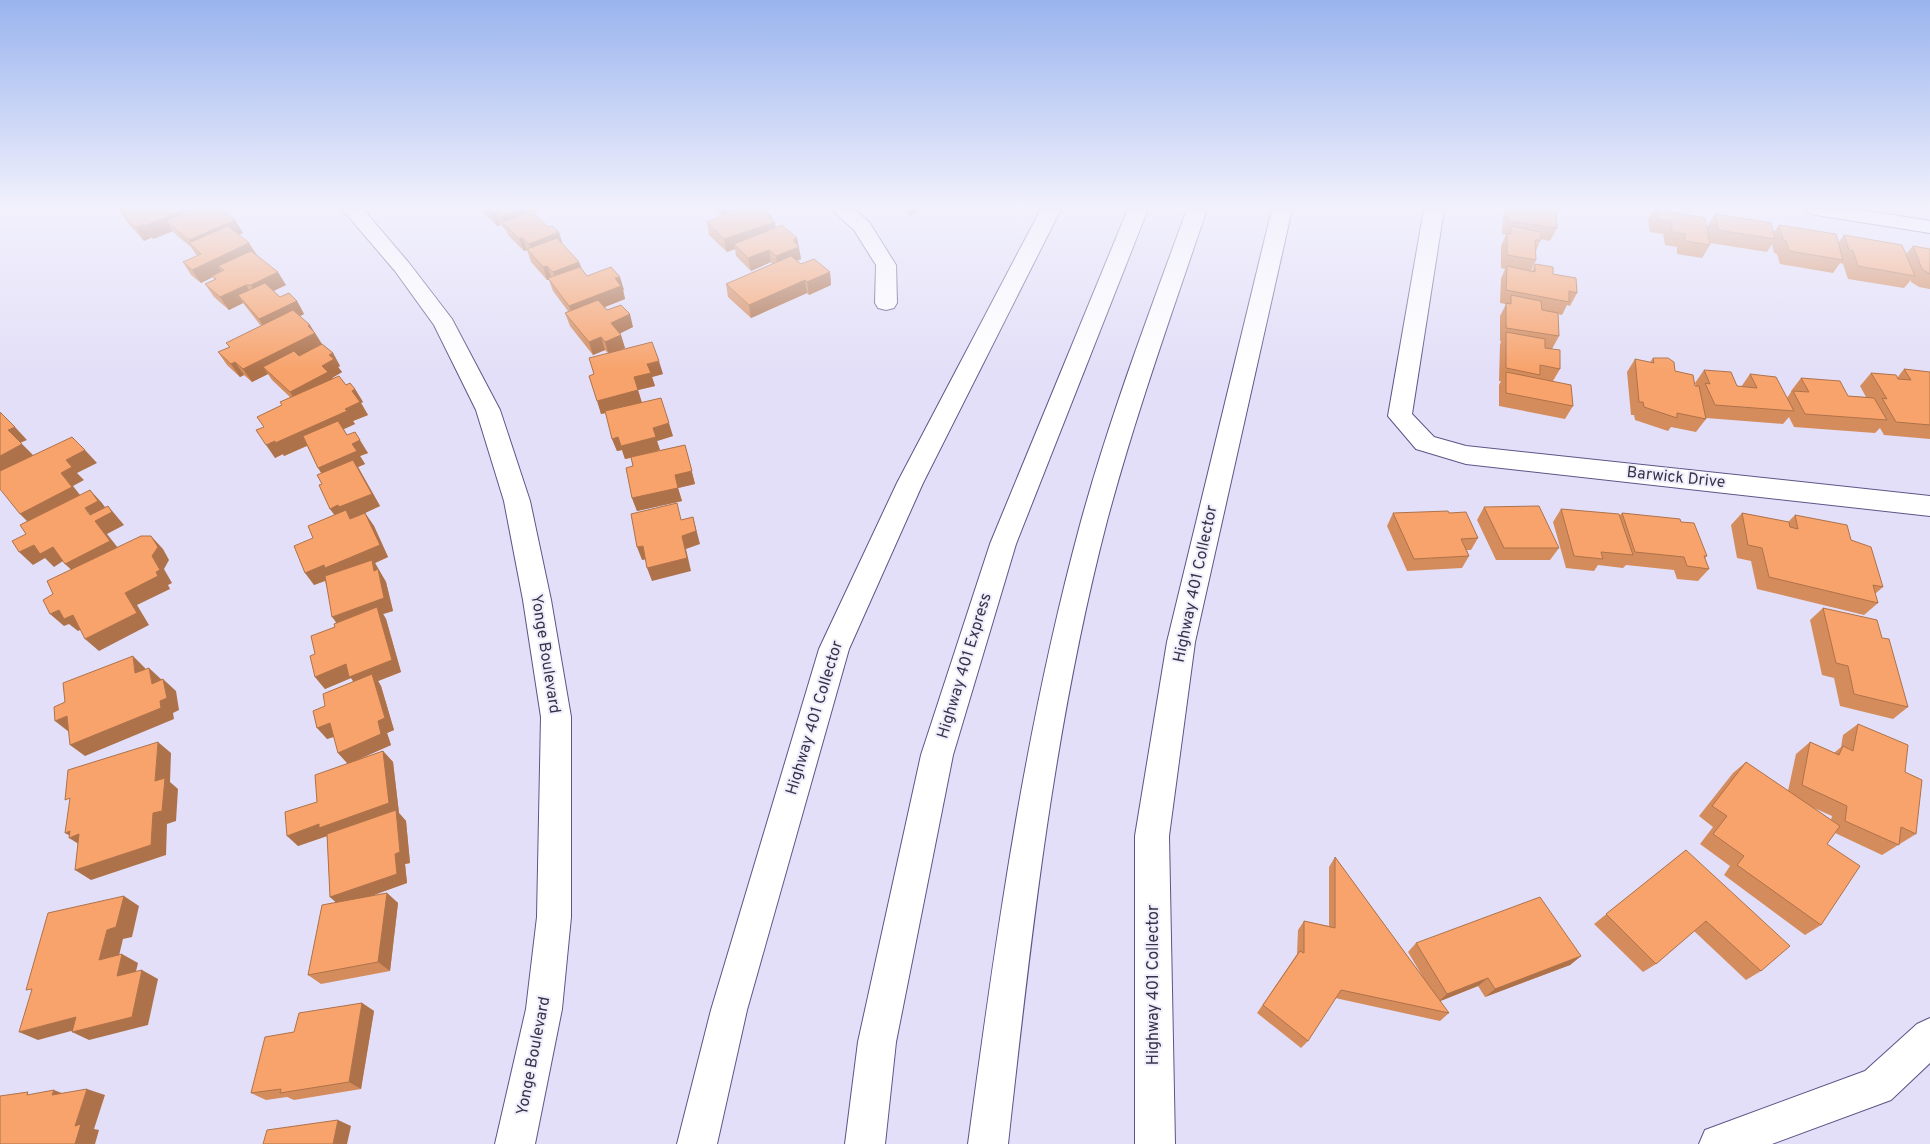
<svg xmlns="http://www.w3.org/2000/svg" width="1930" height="1144" font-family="Overpass,sans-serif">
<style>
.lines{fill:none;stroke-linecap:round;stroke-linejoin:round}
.minor-casing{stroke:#5f5488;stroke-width:2}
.highway-casing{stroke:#5f5488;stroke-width:2}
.minor{fill:#fff;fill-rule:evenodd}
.highway{fill:#fff;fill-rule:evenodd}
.wall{fill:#d58c5c;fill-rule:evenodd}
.shaded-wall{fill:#ae724b}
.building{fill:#f8a36b;stroke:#ae724b}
.labels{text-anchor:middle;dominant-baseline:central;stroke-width:4;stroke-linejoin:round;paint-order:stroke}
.street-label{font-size:16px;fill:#37324a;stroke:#f0eefb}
</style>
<rect width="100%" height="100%" fill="#e3dff8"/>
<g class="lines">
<g class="minor-casing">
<g id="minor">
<polygon points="342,209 363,209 409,263 452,319 500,410 530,501 551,600 571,717 571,917 562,1009 535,1144 495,1144 526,1009 537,917 541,717 523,600 504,501 476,410 434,325 395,271"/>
<polygon points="831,209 854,209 869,222 896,265 897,303 894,308 886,310 878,308 875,303 876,265 854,230"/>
<polygon points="1424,209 1444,209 1412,414 1434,437 1466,446 1930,496 1930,516 1466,464 1416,449 1388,416"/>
<polygon points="1806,209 1856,209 1930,221 1930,233 1816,215 1809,213"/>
<polygon points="1930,1018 1930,1063 1891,1100 1772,1144 1699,1144 1705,1130 1865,1071 1917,1024"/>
</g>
</g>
<g class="highway-casing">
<g id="highway">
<polygon points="1041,209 1061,209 923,483 849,649 747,1010 717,1144 677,1144 711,1010 819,649 897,483"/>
<polygon points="1128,209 1148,209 1016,544 953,755 896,1042 885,1144 845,1144 858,1042 921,755 990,544"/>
<path d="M1187 209H1207C1172 313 1135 416 1107 521 1054 725 1031 935 1008 1144H968C996 936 1025 728 1080 525 1109 418 1149 314 1187 209Z"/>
<polygon points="1272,209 1292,209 1195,642 1169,836 1175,1144 1135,1144 1135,836 1167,642"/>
</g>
</g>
<use href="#minor" class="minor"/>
<use href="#highway" class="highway"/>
</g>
<g class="wall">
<polygon points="480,209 539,209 533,212 579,262 582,269 587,276 624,290 623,290 625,299 605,307 607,310 633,327 620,333 625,348 618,351 663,374 652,377 655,386 638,390 642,403 673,436 657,441 660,450 648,453 685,445 695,484 678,488 682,501 637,511 632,498 633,466 631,458 625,459 622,450 617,451 612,439 606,413 601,414 594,374 608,353 605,350 593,355 570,326 565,313 568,311 553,291 549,280 547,280 531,262 527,250 524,251 508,235 506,230 501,225 497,226"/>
<polygon points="715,209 765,209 771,215 772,219 776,227 797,238 801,259 797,261 801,264 830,272 831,285 809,295 807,293 751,318 728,297 726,284 772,264 771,262 751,271 736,256 735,249 727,252 709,235 707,222 722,216"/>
<polygon points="904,209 920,209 910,216"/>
<polygon points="1505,209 1560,209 1557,215 1556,214 1557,228 1550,241 1541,239 1536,251 1536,260 1531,271 1532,271 1535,264 1553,274 1577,293 1570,306 1567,305 1562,315 1558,314 1559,336 1552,349 1560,369 1553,381 1573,406 1565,419 1499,406 1499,385 1501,381 1499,381 1500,345 1501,341 1500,341 1500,316 1506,304 1500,303 1501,279 1505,269 1501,268 1501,246 1506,235 1502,234 1503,215"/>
<polygon points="1654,209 1669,209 1670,212 1707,227 1715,214 1774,232 1779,225 1838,243 1844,235 1906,254 1913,246 1930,249 1930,289 1919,287 1911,282 1911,280 1904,288 1848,279 1843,264 1840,263 1833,273 1780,264 1777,254 1774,253 1772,244 1767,252 1710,243 1710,245 1702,258 1677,254 1677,247 1665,245 1663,234 1650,232 1648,219"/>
<polygon points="119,210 235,220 243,233 239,235 249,243 257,255 286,285 273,291 280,297 297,301 304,314 300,316 315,333 322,344 333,353 340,366 338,367 342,372 332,378 333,379 355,389 363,402 361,403 368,415 353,421 355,424 344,429 347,435 368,453 360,456 365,464 358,467 380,506 352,519 365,513 374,526 388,557 375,563 386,582 393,611 383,614 386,619 401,672 378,681 381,686 394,730 387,733 391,745 355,761 383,751 393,762 399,813 406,821 410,863 405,864 407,883 370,896 387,893 398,903 390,971 321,984 308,975 336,902 330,897 327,836 298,846 317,802 348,764 338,753 334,737 327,739 325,706 353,681 351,678 325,689 315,677 315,654 335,627 336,623 325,581 314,585 313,538 335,515 330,509 322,484 321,473 307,446 284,456 283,454 275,458 264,427 282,405 291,398 272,380 268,374 252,382 244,375 240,377 227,365 218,352 229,347 226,343 261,326 243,303 229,310 214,297 205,284 215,280 213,277 201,283 191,275 183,262 197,256 191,247 175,234 173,231 153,239 152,237 144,241 128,223"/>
<polygon points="1653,358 1675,371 1695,386 1696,386 1695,383 1704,370 1737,386 1741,387 1750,374 1787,398 1791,392 1791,391 1801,378 1848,396 1866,397 1860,386 1871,373 1897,378 1904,369 1930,372 1930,439 1884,435 1880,428 1875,433 1794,427 1789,417 1783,424 1706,418 1706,419 1696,432 1671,427 1668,431 1635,420 1634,415 1631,415 1627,372 1635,359 1650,362"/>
<polygon points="1484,507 1559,548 1550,560 1496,560 1477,520"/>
<polygon points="1561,509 1619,516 1622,513 1681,522 1707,556 1705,558 1709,569 1698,581 1677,579 1674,570 1626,565 1623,568 1598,565 1594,571 1566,568 1553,522"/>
<polygon points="1393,513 1449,513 1478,538 1471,550 1467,550 1469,556 1462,568 1407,571 1387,526"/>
<polygon points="1742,513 1788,522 1795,515 1851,540 1883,587 1875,594 1878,603 1864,615 1757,589 1751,561 1737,558 1731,525"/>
<polygon points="1823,608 1882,638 1908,707 1893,719 1840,706 1834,678 1822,675 1810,620"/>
<path d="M1858 724 1905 772 1916 834 1882 855 1835 833 1827 844 1821 925 1805 935 1724 875 1730 866 1700 844 1713 827 1699 816 1733 773 1746 762 1788 791 1796 754 1810 742 1834 753 1841 747 1843 735ZM1814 808 1832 816 1831 820Z"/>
<polygon points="1686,850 1761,971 1746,980 1694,931 1656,964 1643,972 1594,924"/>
<polygon points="1335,857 1424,979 1408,952 1416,943 1581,956 1570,965 1485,997 1478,986 1440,1001 1449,1013 1440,1021 1335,998 1308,1041 1301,1048 1257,1013 1297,954 1298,930 1304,921 1329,926 1329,867"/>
<polygon points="362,1003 374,1011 361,1089 294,1100 287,1097 266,1100 251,1093 294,1032"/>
</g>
<g class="shaded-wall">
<polygon points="184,209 222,210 166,221 173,231 153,239 145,226"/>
<polygon points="521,209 539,209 504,223 502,217"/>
<polygon points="721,209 737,209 722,216"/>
<polygon points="910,209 920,209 910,216"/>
<polygon points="496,212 501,225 497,226 492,214"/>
<polygon points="771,215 773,223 775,222 777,235 734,244 735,249 727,252 724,239"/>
<polygon points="235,220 243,233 199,252 195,249 189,240"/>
<polygon points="143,224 152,237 144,241 136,228"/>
<polygon points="559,232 563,245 533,257 529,244"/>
<polygon points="522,237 527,250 524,251 519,239"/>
<polygon points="797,238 801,259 778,269 776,256 793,240"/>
<polygon points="249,243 257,256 218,266 222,272 201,283 192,270"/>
<polygon points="769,250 771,262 751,271 748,258"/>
<polygon points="579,262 584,275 558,285 553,272"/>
<polygon points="547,266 552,279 547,280 543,267"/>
<polygon points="278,272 286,285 259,298 251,285"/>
<polygon points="830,272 831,285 809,295 807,282"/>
<polygon points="620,277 624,290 623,290 625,299 574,319 569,306 615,278"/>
<polygon points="805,280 807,293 751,318 749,305"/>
<polygon points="246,285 254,298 238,295 243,303 229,310 220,297"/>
<polygon points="297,301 304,314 267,332 259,319"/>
<polygon points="630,314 633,327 615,336 611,323"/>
<polygon points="310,325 323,346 270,373 263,367 268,374 252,382 243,369"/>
<polygon points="621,335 625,348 609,355 605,342"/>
<polygon points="601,337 605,350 593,355 589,342"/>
<polygon points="333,353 340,366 338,367 342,372 332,378 336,385 298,405 290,392 322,366 329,355"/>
<polygon points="659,361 663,374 652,377 655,386 638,390 642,403 601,414 597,401 634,377 647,364"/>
<polygon points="235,362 244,375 240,377 231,364"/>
<polygon points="355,389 363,402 361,403 368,415 353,421 355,424 284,456 283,454 275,458 266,445 345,409 352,391"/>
<polygon points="669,423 673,436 657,441 660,450 625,459 622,450 617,451 612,439 653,428"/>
<polygon points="15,427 27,440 20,443 8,430"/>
<polygon points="355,432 368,453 360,456 365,464 358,467 380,506 352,519 355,523 339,521 330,509 327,481 318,468 352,444"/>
<polygon points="22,444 35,457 0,475 0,456"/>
<polygon points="685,445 695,484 678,488 682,501 637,511 632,498 675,475"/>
<polygon points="85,450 97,463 77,473 84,480 73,486 84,500 33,527 20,514 61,473 66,460"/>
<polygon points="90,490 102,503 110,514 108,506 124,525 107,534 122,553 78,576 65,564 95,521 85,508"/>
<polygon points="365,513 374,526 388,557 375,563 386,582 393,611 383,614 386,619 401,672 378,681 381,686 394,730 387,733 391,745 348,764 338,753 359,689 351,678 325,689 315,677 342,630 332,617 332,578 314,585 305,573"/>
<polygon points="693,517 700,544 686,549 691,571 652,581 647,568 682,536"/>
<polygon points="151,536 163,549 169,560 164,569 172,583 168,585 170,589 137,605 149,625 99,651 85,639 125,593 152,556"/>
<polygon points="34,545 53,547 66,559 54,567 45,558 33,565 19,552"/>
<polygon points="643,546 648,559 642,560 637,547"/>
<polygon points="59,610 73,615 86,627 78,631 69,624 64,626 50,614"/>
<polygon points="133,656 145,668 148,685 135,673"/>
<polygon points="149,668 162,680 152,684"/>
<polygon points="163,679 176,691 179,710 173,713 174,719 85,756 70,745 160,701"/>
<polygon points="67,716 69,732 55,721"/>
<polygon points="330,723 341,734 327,739 317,728"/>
<polygon points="158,742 171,753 170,782 178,789 176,821 167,824 166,855 91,880 75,870 155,781"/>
<polygon points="383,751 393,762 399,813 406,821 410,863 405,864 407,883 341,907 330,897 395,854 327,836 298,846 287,836"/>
<polygon points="70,831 79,834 85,848 69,838 72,837 65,833"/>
<polygon points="387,893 398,903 390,971 378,962"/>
<polygon points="124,896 139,906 132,937 123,939 116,968 99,960 107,930"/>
<polygon points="122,954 138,963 133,984 117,976"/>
<polygon points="1581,956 1570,965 1485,997 1495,989"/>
<polygon points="142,970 158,979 148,1025 89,1040 72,1032"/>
<polygon points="1488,978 1478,986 1438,1002 1447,994"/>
<polygon points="362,1003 374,1011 361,1089 349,1082"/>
<polygon points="76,1017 93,1025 38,1040 19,1032"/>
<polygon points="87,1089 105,1095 94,1129 99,1130 95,1144 75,1144 75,1126"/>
<polygon points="54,1090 72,1097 52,1095"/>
<polygon points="338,1120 351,1126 347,1144 333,1144"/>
</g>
<g class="building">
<polygon points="120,209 184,209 145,226 143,224 136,228 119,210"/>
<polygon points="194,209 222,209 235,220 189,240 166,221"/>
<polygon points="488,209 521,209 502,217 496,212 492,214"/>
<polygon points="738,209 765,209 771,215 768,216 775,222 724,239 707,222"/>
<polygon points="1508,209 1556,210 1557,228 1508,221"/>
<polygon points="1656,209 1669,209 1670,212 1705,218 1710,245 1685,241 1685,234 1672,232 1671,221 1657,219"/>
<polygon points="532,211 548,227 552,226 559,232 529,244 522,237 519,239 503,222"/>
<polygon points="1715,214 1771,223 1775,239 1718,230"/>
<polygon points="782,225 797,238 793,240 799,247 776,256 769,250 748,258 734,244"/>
<polygon points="1779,225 1836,234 1843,260 1789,251 1786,241 1783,240"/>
<polygon points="228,226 249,243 192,270 183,262 201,254 189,243"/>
<polygon points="1511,226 1541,232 1541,240 1535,240 1536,260 1507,255 1507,233 1511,234"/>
<polygon points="1844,235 1902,245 1915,276 1858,266 1853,251 1849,250"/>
<polygon points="557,238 579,262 553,272 547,266 543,267 527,249"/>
<polygon points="1913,246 1930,249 1930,274 1922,269"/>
<polygon points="251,251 278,272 251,285 246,285 220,297 205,284 216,279 212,276 224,270 218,266"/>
<polygon points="791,256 801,264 814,259 830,272 807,282 805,280 749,305 726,284"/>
<polygon points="1535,264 1553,267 1553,274 1576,278 1577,293 1569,291 1569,302 1506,290 1507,266 1535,272"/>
<polygon points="580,267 587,276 611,267 620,277 615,278 621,286 569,306 548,278"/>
<polygon points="265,283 280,297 289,293 297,301 259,319 238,295"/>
<polygon points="1511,295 1541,301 1542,310 1558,313 1559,336 1506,328 1506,303 1511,304"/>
<polygon points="598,300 607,310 621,305 630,314 611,323 621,335 605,342 601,337 589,342 565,313"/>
<polygon points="293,310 310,325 308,326 315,333 243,369 235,362 231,364 218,352 230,347 226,343"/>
<polygon points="1506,332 1545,339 1545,348 1560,350 1560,369 1540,365 1540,375 1506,368"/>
<polygon points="652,342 659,361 647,364 651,373 634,377 638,390 597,401 589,376 594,374 589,358"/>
<polygon points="322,344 333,353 329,355 334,359 322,366 328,372 290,392 263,367 294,351 299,356"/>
<polygon points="1653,358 1668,358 1674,362 1675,371 1693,375 1695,386 1699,386 1706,419 1677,413 1677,418 1644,407 1643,402 1639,402 1635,359 1654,363"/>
<polygon points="1904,369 1930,372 1930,425 1896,422 1882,398 1887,399 1871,373 1896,375 1898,379 1911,380"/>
<polygon points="1704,370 1731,372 1737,386 1757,388 1750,374 1776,377 1794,411 1715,405 1705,383 1710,384"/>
<polygon points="1506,372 1571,385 1573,406 1506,393"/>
<polygon points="339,376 346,385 350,383 355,389 352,391 360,402 345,409 347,411 275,443 275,441 266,445 256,430 264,427 257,417 282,405 280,402"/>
<polygon points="1801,378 1840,381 1848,396 1874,398 1887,420 1805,414 1793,391 1809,392"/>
<polygon points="661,398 669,423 653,428 656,437 621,446 618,437 612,439 605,411"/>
<polygon points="0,412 15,427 8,430 22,444 0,456"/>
<polygon points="338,421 347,435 355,432 360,440 352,444 357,451 318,468 303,436"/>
<polygon points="72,437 85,450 66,460 72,467 61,473 72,487 20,514 0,489 0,471"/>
<polygon points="685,445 692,471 675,475 678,488 632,498 626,468 633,466 631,457"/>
<polygon points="353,460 372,494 339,507 338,505 330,509 319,485 322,484 317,475"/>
<polygon points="90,490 98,501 85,508 90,515 108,506 112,512 95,521 110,541 65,564 53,547 40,554 34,545 19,552 12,541 26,534 20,525"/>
<polygon points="677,503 681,520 693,517 696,531 682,536 687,558 647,568 643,546 637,547 631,514"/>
<polygon points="1539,506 1559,548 1504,548 1484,507"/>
<polygon points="1561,509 1619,514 1633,555 1601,552 1603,559 1574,556"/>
<polygon points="346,510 350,519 365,513 380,545 325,568 324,565 305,573 294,546 313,538 308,526"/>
<polygon points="1448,511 1449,513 1466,512 1478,538 1461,539 1469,556 1414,559 1393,513"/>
<polygon points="1622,513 1680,519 1681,522 1694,523 1707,556 1704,556 1709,569 1687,566 1684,557 1635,552"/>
<polygon points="1742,513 1789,522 1790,527 1798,529 1795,515 1847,525 1851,540 1871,547 1883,587 1873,585 1878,603 1769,577 1762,548 1748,545"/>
<polygon points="141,536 151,536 158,547 152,556 160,570 156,572 158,576 125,593 137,613 85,639 73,615 64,619 59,610 50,614 43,600 53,594 47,581"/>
<polygon points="372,560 374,571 378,569 384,598 332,617 325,576"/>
<polygon points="377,607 392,660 349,677 346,664 315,677 310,656 315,654 311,636 335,627 334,624"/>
<polygon points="1823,608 1877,620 1882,638 1889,639 1908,707 1854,694 1848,666 1836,663"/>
<polygon points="133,656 135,673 149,668 152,684 163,679 167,698 160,701 161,708 70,745 67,716 55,721 54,707 65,702 63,683"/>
<polygon points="372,674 385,718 378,721 381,734 338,753 330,723 317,728 313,711 325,706 323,694"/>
<polygon points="1858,724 1908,745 1905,772 1922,780 1916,834 1901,827 1899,845 1845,821 1847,806 1802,785 1810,742 1839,755 1843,746 1853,751"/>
<polygon points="158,742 155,781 165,778 162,811 153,813 151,845 75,870 79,834 69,838 70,831 65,833 70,798 65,800 68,770"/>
<polygon points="383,751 389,803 319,828 319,824 287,836 285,812 317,802 315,775"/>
<polygon points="1746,762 1840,826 1827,844 1860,866 1821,925 1737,865 1744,856 1713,834 1727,816 1712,806"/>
<polygon points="396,810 400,852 395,854 397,874 330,897 327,834"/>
<polygon points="1686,850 1790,946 1761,971 1706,921 1656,964 1606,914"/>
<polygon points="1335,857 1449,1013 1341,990 1308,1041 1263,1005 1300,951 1304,953 1304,921 1335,928"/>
<polygon points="387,893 378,962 308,975 322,905"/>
<polygon points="124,896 116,927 107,930 99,960 122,954 117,976 142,970 132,1017 72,1032 76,1017 19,1032 32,989 26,990 48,913"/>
<polygon points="1540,897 1581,956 1495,989 1488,978 1447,994 1416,943"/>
<polygon points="362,1003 349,1082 280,1093 281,1089 251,1093 265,1037 294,1032 299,1013"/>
<polygon points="87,1089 75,1126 81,1124 75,1144 0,1144 0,1096 28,1092 27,1095 54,1090 52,1095"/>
<polygon points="338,1120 333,1144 263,1144 267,1130"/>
</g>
<linearGradient id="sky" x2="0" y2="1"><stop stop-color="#99b4ee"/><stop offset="0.56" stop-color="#f2f1fc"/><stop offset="1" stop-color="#f2f1fc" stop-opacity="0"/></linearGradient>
<rect width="1930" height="370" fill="url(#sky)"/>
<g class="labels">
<g class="street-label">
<text transform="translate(1676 478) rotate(6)">Barwick Drive</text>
<text transform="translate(1196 584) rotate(-78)">Highway 401 Collector</text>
<text transform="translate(545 654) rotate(81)">Yonge Boulevard</text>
<text transform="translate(965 666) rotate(-73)">Highway 401 Express</text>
<text transform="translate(815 718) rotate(-73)">Highway 401 Collector</text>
<text transform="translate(1154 985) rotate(-90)">Highway 401 Collector</text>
<text transform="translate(534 1056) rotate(-79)">Yonge Boulevard</text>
</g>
</g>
</svg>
